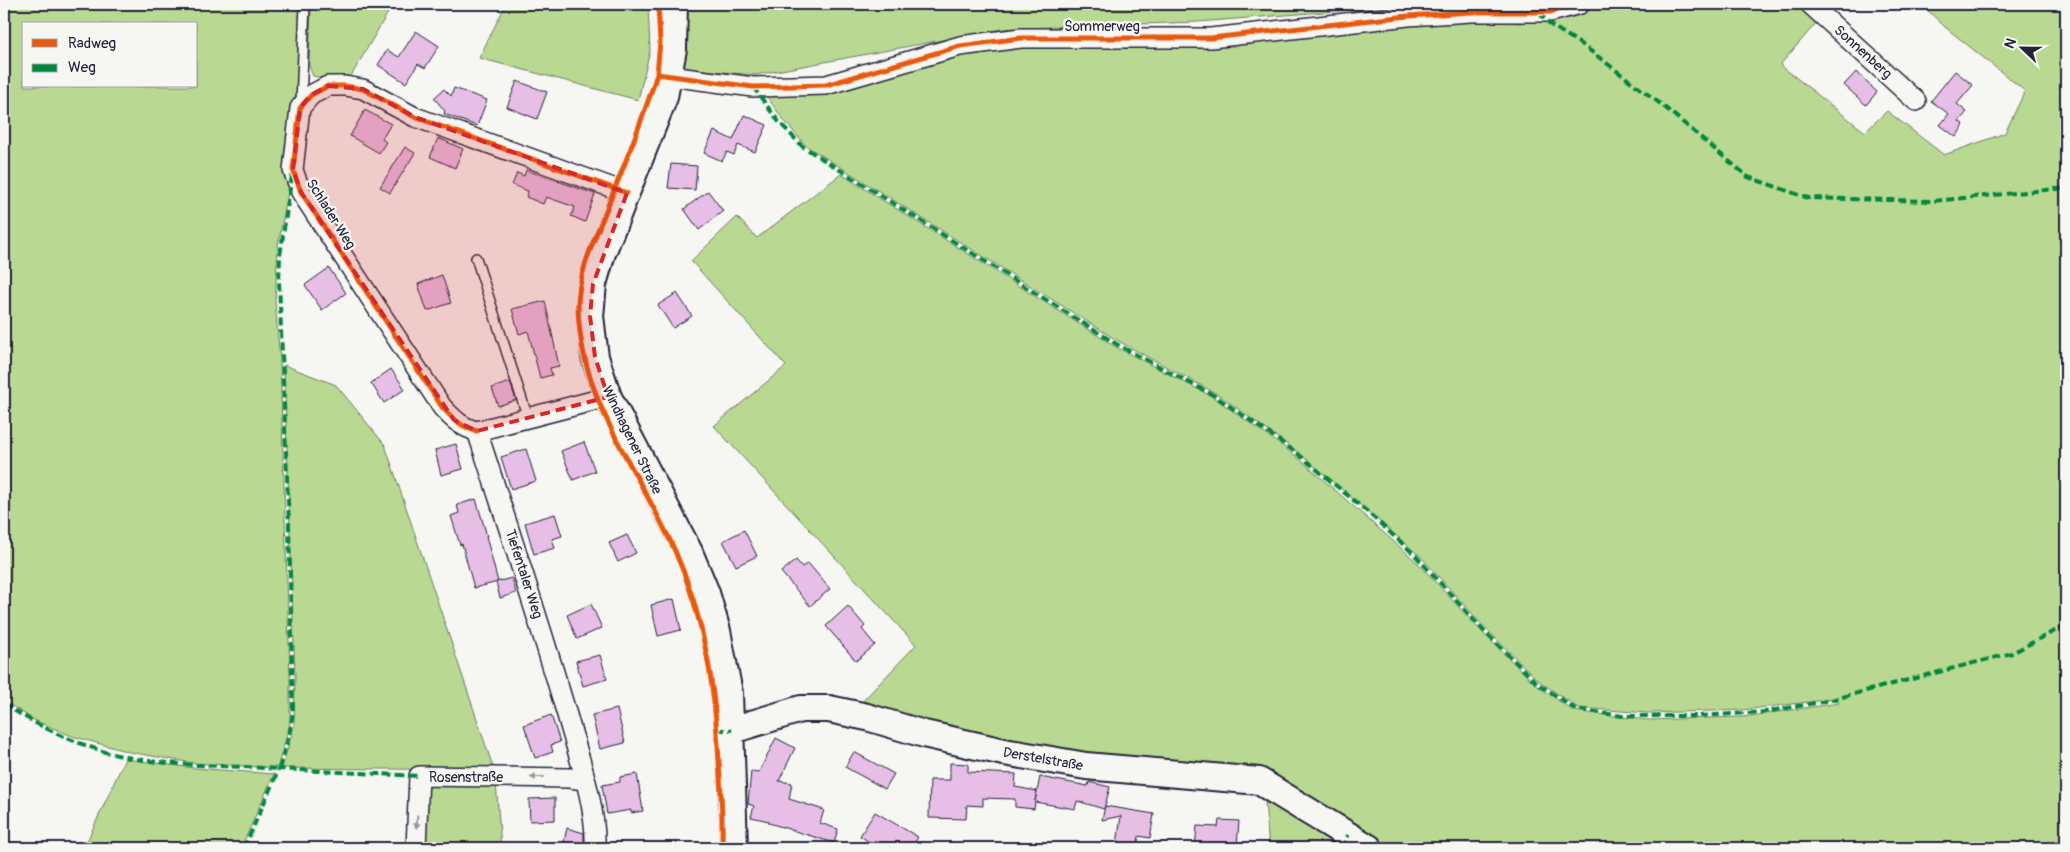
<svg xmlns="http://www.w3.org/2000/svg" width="2070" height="852" font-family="Pangolin,sans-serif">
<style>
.green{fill:#b9d891;stroke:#6e7d66;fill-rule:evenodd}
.building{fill:#e6bee6;stroke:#22223b}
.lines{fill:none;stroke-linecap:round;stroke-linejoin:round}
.lane-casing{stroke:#22223b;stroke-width:12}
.street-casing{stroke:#22223b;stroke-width:22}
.secondary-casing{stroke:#22223b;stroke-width:30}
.lane{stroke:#f6f6f2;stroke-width:9}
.street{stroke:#f6f6f2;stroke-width:19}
.secondary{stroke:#f6f6f2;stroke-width:26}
.quiet{stroke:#00873e;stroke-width:4;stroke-dasharray:8 4;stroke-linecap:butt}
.cycleway-casing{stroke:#f6f6f2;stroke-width:8}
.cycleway{stroke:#e8590c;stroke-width:5}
.oneway{fill:#9797a0}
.marked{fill:#d62828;fill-opacity:0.2;stroke:#d62828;stroke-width:4;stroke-dasharray:10 6;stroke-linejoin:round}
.labels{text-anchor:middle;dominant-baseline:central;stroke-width:4.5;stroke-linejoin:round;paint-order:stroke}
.street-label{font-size:14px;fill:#22223b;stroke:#f6f6f2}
</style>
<rect width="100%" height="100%" fill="#f6f6f2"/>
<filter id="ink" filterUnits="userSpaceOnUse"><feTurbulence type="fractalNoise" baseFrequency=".02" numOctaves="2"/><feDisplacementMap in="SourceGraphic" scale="10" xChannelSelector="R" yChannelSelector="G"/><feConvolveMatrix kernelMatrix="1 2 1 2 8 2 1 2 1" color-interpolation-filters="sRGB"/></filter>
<g filter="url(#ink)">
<g class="green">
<path d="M4 4H302L300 79 291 177 278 245 275 301 280 361 290 675V725L277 768 193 763 129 752 72 736 34 720 4 701ZM24 24H196V86H24Z"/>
<polygon points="311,4 393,4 347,83 313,76 309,66"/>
<polygon points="506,4 648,4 650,50 638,100 479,58"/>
<polygon points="684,4 1424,4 1198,22 1001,29 755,75 682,68"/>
<polygon points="1599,4 1798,4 1817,22 1780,65 1865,132 1887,111 1944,155 2005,133 2025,91 1945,27 1921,4 2066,4 2066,848 1380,848 1261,775 1068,754 858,706 916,645 714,426 786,366 691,261 737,217 757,238 841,174 1116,347 1213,397 1295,455 1417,562 1482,632 1535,684 1573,711 1647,720 1743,717 1839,703 1833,699 1743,710 1648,713 1578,708 1539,681 1487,630 1420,556 1300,454 1219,395 1120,342 805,145 782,118 763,91 989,45 1407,19 1521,23 1595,7"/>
<polygon points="284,365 336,385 385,445 494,770 282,768 294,726 295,675"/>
<polygon points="125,759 194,768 274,774 241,848 84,848"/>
<polygon points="496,782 501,848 424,848 426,784"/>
<polygon points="1264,790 1329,839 1331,848 1269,848"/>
</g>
<g class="building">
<polygon points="416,31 439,46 425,68 418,64 406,83 378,65 387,50 399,57"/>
<polygon points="1955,71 1973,85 1957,104 1967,112 1959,121 1964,125 1956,137 1940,125 1949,114 1931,101"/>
<polygon points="1856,72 1877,92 1866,105 1844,85"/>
<polygon points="517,81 547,92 537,119 507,107"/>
<polygon points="454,88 487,100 477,126 444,114 445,111 434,98 444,89 451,96"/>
<polygon points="365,110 391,124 382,139 386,142 379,153 350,136"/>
<polygon points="744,115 767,125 755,152 738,145 734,155 727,152 722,161 704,153 714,131 733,140"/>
<polygon points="438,138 463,149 455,168 430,157"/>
<polygon points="405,147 415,153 390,193 380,187"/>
<polygon points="671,164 697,166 695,190 668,188"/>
<polygon points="526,170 595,194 585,222 571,216 575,207 546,197 543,204 526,197 528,191 512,185 517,173 524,176"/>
<polygon points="708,191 723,211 699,230 684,209"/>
<polygon points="329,268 346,293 322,310 305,285"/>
<polygon points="442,275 451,303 427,311 418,284"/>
<polygon points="677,293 692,316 673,328 658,305"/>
<polygon points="545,301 559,366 550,368 552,375 540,378 528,331 519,334 512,309"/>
<polygon points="391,369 405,389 384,403 371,383"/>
<polygon points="510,382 516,400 498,406 492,388"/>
<polygon points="584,442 595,471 573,480 561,451"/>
<polygon points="456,444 463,469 441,475 435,450"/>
<polygon points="526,449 536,481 511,489 501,457"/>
<polygon points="476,499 487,536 486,536 498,582 474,588 462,544 460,545 451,516 459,513 457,505"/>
<polygon points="555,514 562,536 552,539 555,548 534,554 525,523"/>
<polygon points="744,530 757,556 736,566 723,541"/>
<polygon points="627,535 636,553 618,562 609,543"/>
<polygon points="796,560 802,567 808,563 830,589 810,606 781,572"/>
<polygon points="512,578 516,593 500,598 496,582"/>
<polygon points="674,599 681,630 658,636 651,605"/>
<polygon points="591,604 602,628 577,639 567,615"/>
<polygon points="848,606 865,626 862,629 875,645 856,661 826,626"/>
<polygon points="600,655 607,679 583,686 576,661"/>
<polygon points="617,709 625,743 600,749 592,715"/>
<polygon points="551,715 560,742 551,745 553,752 535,758 524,725"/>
<polygon points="776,738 795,748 779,781 792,783 789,799 824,810 820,823 838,829 834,843 769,823 769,821 751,817 754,806 748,804 751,771 759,772"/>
<polygon points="854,752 894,774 885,789 845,767"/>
<polygon points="950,763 968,764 968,772 1016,774 1015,787 1037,791 1035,801 1040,777 1088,786 1089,782 1110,787 1104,809 1077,801 1075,809 1035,802 1034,809 1015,807 1015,799 983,798 983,806 967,805 966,819 929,818 930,780 950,780"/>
<polygon points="637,774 643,811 631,813 631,810 607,814 602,785 620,782 620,777"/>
<polygon points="555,798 555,820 530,821 529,799"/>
<polygon points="1105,806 1154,814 1150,838 1139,836 1137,848 1117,844 1121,816 1102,820"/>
<polygon points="875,812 918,837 911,848 879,848 860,836"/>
<polygon points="1219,820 1239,821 1237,846 1209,844 1208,848 1195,848 1197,826 1218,827"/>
<polygon points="567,828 584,833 584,847 564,842"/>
</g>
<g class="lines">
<g class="lane-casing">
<g id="lane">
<polyline points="301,103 305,4"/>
<polyline points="476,258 528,418"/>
</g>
</g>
<g class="street-casing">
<g id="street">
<polyline points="1810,4 1916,101"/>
<polyline points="669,76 753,87 826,85 960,46 1021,38 1211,38 1408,16 1471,12 1550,12 1580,4"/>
<path d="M477 431C462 428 452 418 442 407L301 192 293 170 300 108 311 95 328 86H345L363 89 415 117 627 193"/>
<polyline points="416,848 419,776 569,778 585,780"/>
<path d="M595 848C597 807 578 755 567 715 539 620 508 526 477 431L608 397"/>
</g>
</g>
<g class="secondary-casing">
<g id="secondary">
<polyline points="674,4 673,49 664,97 602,253 593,284 590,316 595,357 608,397 689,552 706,593 717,631 729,693 734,848"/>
<polyline points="732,730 801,709 829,709 867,717 924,734 1004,752 1086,766 1259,781 1369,848"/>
</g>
</g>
<use href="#lane" class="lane"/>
<use href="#street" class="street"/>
<use href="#secondary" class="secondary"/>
<g class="quiet">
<polyline points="1539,13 1549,24 1584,46 1662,105 1748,177 1808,198 1933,201 2066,188"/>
<polyline points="753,87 779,122 802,146 1118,345 1215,396 1297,453 1364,509 1415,555 1484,631 1537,683 1575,709 1622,716 1699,716 1764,712 1827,701 2012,653 2066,625"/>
<path d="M4 704C41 728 83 748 126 757 176 767 229 765 279 769L289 736 293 712 289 526 279 281 280 256 292 175"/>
<polyline points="717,730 732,730"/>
<polyline points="244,848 279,769 419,776"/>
<polyline points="1342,848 1348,835"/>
</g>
<g class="cycleway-casing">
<g id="cycleway">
<path d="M658 4 660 42 657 74C643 119 625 164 607 208 595 238 578 273 578 306 580 402 638 468 675 551 705 618 715 690 719 762 721 791 723 819 722 848"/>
<polyline points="657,74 753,87 826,85 960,46 1021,38 1211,38 1408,16 1471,12 1550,12 1580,4"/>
<path d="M477 431C462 428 452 418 442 407L301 192 293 170 300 108 311 95 328 86H345L363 89 415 117 627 193"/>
</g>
</g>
<use href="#cycleway" class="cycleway"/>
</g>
<defs><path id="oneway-solid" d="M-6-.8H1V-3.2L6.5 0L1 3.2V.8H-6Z" transform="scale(1.25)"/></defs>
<g class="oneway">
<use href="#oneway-solid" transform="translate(537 777) rotate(-180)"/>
<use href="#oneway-solid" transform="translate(417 822) rotate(92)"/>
</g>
</g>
<path class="marked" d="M328 86 363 89 415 117 627 193 593 284 590 316 595 357 608 397 477 431 454 420 301 192 293 170 300 108 311 95Z"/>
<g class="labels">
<g class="street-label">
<text x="1102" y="26">Sommerweg</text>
<text transform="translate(1863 52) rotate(42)">Sonnenberg</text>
<text transform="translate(331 214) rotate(58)">Schlader Weg</text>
<text transform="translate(632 440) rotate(64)">Windhagener Straße</text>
<text transform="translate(524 574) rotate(72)">Tiefentaler Weg</text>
<text transform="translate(1043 759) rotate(10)">Derstelstraße</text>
<text x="466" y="777">Rosenstraße</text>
</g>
</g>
<rect width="2070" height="852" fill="none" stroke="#f6f6f2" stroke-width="20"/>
<rect x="10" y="10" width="2050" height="832" fill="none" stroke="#22223b" stroke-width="2" filter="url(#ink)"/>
<rect x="22" y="22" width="175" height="65" fill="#f6f6f2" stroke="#a1a1a9"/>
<rect x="32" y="39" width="25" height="8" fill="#e8590c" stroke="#a1a1a9"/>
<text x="68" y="48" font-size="15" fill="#22223b">Radweg</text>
<rect x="32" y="64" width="25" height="8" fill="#00873e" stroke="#a1a1a9"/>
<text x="68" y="72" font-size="15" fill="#22223b">Weg</text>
<g transform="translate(2022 48) rotate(292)" stroke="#f6f6f2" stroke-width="4" paint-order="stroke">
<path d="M0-4L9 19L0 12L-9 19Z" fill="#22223b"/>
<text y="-8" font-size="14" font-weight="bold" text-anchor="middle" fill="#22223b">N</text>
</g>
</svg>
